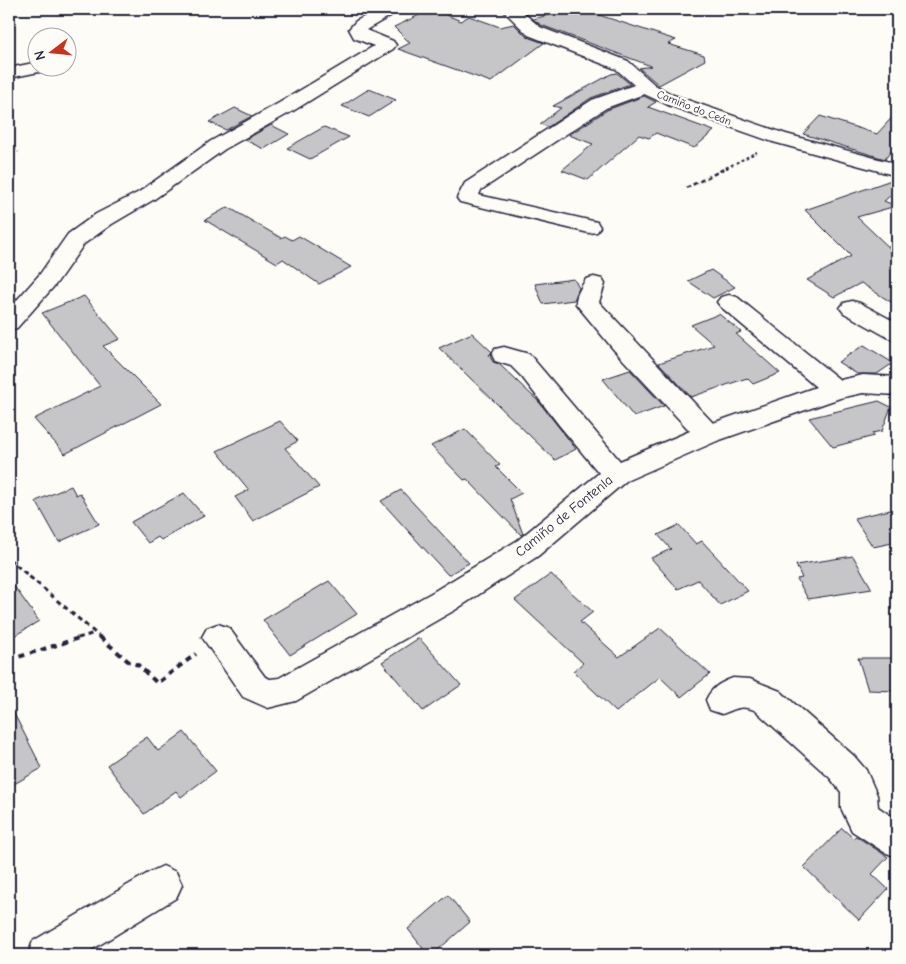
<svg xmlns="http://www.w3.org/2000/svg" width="906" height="964" font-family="'Comic Neue',sans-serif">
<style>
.building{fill:#c6c6c8;stroke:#22223b}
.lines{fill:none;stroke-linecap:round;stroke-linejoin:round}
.minor-casing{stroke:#22223b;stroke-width:3}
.path-far3{stroke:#22223b;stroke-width:2;stroke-dasharray:3 2.5;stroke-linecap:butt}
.path-far2{stroke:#22223b;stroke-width:2.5;stroke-dasharray:4.5 3;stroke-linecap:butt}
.path-far1{stroke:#22223b;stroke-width:3;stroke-dasharray:5 4;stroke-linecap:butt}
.path{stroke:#22223b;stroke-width:4;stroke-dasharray:6 5;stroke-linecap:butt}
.minor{fill:#fdfcf7;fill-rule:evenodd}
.labels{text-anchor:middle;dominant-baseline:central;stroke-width:4.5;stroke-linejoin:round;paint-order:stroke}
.far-street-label{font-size:11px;fill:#22223b;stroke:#fdfcf7}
.street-label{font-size:14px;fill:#22223b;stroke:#fdfcf7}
</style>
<rect width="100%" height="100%" fill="#fdfcf7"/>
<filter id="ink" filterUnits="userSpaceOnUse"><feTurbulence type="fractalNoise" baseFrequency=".02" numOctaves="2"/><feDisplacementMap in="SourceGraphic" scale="10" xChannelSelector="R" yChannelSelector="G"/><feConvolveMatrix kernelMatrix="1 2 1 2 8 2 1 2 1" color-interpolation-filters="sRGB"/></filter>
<g filter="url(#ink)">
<g class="building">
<polygon points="432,9 461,21 469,16 500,27 514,24 527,37 544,43 491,82 398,49 410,43 394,27"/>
<polygon points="572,9 611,9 599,15 676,40 668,44 704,55 705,60 659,85 639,68 651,66 541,25 533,19"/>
<polygon points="617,73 630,84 591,98 548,127 540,124 561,108 553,106 611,74"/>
<polygon points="369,89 396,100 369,117 342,106"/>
<polygon points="644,96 656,102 648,107 714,131 694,148 656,133 649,138 639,135 588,180 562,170 593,144 569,135 607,110"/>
<polygon points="235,108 252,116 226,130 209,122"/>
<polygon points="897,112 897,144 885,159 803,134 820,116 877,134"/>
<polygon points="271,125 289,134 264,149 245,140"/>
<polygon points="324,127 349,137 310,159 287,148"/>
<polygon points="897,178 897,190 884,201 896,206 857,217 897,255 897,306 861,283 834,297 807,280 851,256 805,210"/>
<polygon points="228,207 281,238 285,236 292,240 299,236 351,267 319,284 283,259 277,263 205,220"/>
<polygon points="711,270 735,287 713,298 688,281"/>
<polygon points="574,279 579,288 574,300 543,304 535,284"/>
<polygon points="84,296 120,339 103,346 161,404 65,454 34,419 100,386 42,313"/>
<polygon points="719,314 741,332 736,334 780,373 753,384 747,378 691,397 659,363 714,345 691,325"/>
<polygon points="472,333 492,352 489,355 493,362 499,364 539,402 576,449 555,460 439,348"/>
<polygon points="864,345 893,363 877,374 857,374 838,362"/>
<polygon points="630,370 664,406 634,417 603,379"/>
<polygon points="879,401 891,407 882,431 872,433 874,436 833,447 809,418"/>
<polygon points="280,421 298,441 285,448 319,487 253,521 235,497 249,490 217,451"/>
<polygon points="465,429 500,465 496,467 522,493 510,499 523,534 521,535 467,479 464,480 431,446"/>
<polygon points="71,486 76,495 80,493 99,524 59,542 36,501"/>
<polygon points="401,490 469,563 448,575 381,501"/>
<polygon points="184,493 204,516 161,540 158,537 148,543 131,522"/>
<polygon points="890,510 897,520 897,542 873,547 854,518"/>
<polygon points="679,525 696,544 702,541 748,591 720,605 698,580 678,589 651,558 671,549 658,535"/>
<polygon points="853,556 872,589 808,599 797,579 802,578 796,565"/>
<polygon points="551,574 593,612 580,622 619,657 660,628 710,674 681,697 660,677 616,712 573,671 583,663 515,600"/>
<polygon points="9,579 39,621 9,639"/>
<polygon points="329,581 357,614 290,655 263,620"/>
<polygon points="419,638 461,685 423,711 382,662"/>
<polygon points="858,658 897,658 897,691 868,690"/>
<polygon points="9,704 42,768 9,787"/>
<polygon points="184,732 216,771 181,797 176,791 144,814 107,765 147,737 158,751"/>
<polygon points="842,828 853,838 856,836 888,857 872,874 888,889 859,920 804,867"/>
<polygon points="448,895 470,922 432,955 428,955 408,929"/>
</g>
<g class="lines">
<g class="minor-casing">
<g id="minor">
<polygon points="379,9 399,9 397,12 366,30 393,41 396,45 393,49 293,111 225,149 153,200 112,224 84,244 56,284 17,328 9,331 9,309 40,274 68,234 96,214 139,192 211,141 279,103 374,46 354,38 349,29 356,21"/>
<polygon points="502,9 519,9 540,27 628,61 655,85 673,95 786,134 897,164 897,176 773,142 668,105 644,94 606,108 481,190 479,195 597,222 600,227 597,232 589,233 460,202 457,198 465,183 592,100 634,85 616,69 528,35"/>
<polygon points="38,62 38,68 46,68 44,71 9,78 9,68"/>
<path d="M594 277 602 279 605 284 599 302 713 423 816 387 721 307 717 302 721 297 729 295 737 297 840 380 863 375 897 377V395L863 393 840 398 717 441 626 481 538 556 455 610 296 701 268 708 243 697 202 637 207 628 218 624 229 628 265 677 270 679 279 678 433 592 518 540 599 473 559 425 522 377 511 366 495 361 492 355 495 349 504 347 529 354 620 461 690 431 614 350 576 304C575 296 582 286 586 279Z"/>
<polygon points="852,301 860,303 897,323 897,341 889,338 844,313 840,308 844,303"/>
<path d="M733 678 750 679 780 691 854 756 866 770 877 795 878 807 897 820V857L884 852 852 831 841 808V792L830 778 756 711C740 704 737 709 722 714L710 710 706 700C712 687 720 683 733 678Z"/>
<polygon points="163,866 176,872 182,885 176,898 83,955 28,955 33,941 150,872"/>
</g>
</g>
<g class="path-far3">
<polyline points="9,145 18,152"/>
<polyline points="726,168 757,152"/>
</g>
<polyline class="path-far2" points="686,188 728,167"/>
<g class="path-far1">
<polyline points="9,559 101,638"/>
<polyline points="78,638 95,633"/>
</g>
<g class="path">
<polyline points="100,637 128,661 138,665 157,683 196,654"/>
<polyline points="9,660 82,637"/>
</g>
<use href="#minor" class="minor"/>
</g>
</g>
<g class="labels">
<g class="far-street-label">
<text transform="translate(694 108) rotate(21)">Camiño do Ceán</text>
</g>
<g class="street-label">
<text transform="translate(564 516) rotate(-39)">Camiño de Fontenla</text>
</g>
</g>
<rect width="906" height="964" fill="none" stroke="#fdfcf7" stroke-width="30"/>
<rect x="15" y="15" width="876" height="934" fill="none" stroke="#22223b" stroke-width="2" filter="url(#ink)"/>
<g transform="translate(52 52) rotate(254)"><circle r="24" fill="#fdfcf7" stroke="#a5a5ac"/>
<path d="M0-4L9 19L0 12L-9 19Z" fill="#c8321e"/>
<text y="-8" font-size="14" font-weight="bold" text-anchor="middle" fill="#22223b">N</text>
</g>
</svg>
